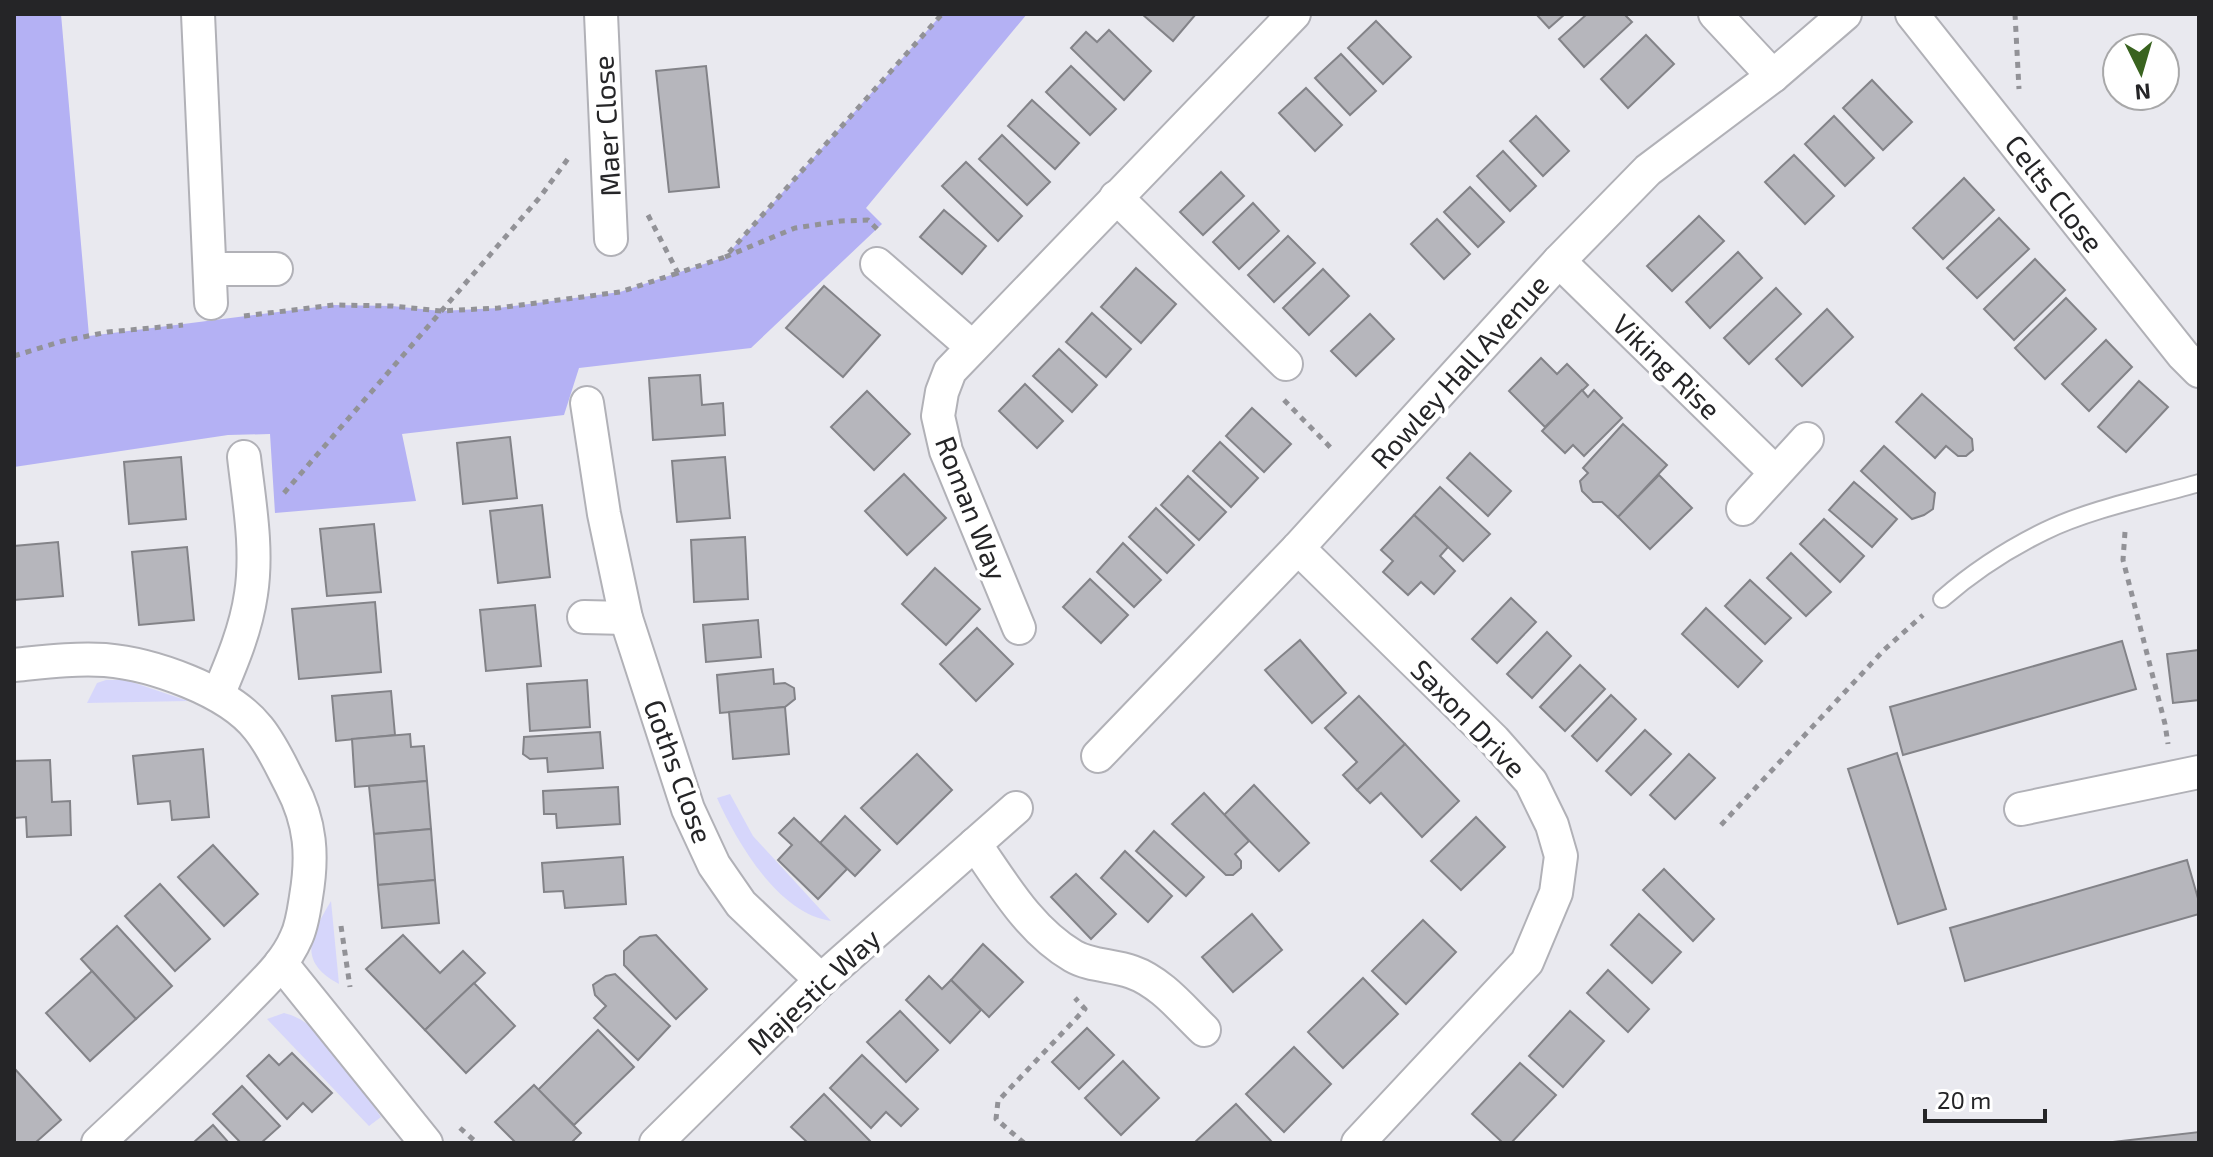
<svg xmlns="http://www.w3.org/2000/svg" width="2213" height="1157" font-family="'Exo 2',sans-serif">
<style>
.green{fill:#d6d6fb}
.forest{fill:#b4b1f4}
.building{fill:#b6b6bc;stroke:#838388;stroke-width:2}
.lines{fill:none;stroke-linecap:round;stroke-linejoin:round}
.lane-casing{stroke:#b1b1b7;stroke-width:20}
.street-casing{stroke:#b1b1b7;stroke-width:36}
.path{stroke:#929297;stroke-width:5;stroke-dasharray:6 6;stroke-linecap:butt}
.lane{stroke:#fff;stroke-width:16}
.street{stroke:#fff;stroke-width:32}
.labels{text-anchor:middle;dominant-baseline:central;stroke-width:8;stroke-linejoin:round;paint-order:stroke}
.street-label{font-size:28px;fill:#252527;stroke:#fff}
</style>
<rect width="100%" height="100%" fill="#e9e9ef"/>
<g class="green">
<polygon points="106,680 126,680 188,701 87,703 97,683"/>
<path d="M730 794 753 836 831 921C778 914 737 842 717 798Z"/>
<path d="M331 901 339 984C296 961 311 935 331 901Z"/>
<path d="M284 1013C325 1022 357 1083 381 1117L369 1126 267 1019Z"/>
</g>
<polygon class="forest" points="14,14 61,14 89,336 334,305 392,306 441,311 498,308 620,292 725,257 942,14 1027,14 866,208 882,224 751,348 579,368 564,415 402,434 416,501 275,513 270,434 228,435 14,467"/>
<g class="building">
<polygon points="1142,14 1196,14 1173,41"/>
<polygon points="1536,14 1565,14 1549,28"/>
<polygon points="1587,14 1624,14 1632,22 1584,67 1559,39"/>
<polygon points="1376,21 1411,57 1383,84 1348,48"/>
<polygon points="1109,30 1151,71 1124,100 1071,48 1086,32 1097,42"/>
<polygon points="1646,35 1674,64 1628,108 1601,79"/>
<polygon points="1341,54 1376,91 1350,115 1315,78"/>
<polygon points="706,66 719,187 669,192 656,71"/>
<polygon points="1071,66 1116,109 1090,135 1046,92"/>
<polygon points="1872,80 1912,122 1883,150 1843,108"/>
<polygon points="1306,88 1342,125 1315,151 1279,113"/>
<polygon points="1032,100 1079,143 1055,169 1008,126"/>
<polygon points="1536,116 1569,151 1543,176 1510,141"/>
<polygon points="1834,116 1874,158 1845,186 1805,144"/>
<polygon points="1002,135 1050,182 1027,205 979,159"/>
<polygon points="1503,151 1536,186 1510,211 1477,176"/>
<polygon points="1794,155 1834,196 1805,224 1765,182"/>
<polygon points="966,162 1022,216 998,241 942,186"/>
<polygon points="1221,172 1244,196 1203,235 1180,212"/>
<polygon points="1964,178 1994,210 1943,259 1913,228"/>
<polygon points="1470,187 1504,222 1478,247 1444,212"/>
<polygon points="1253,203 1279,231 1239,269 1213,242"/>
<polygon points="944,210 986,246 962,274 920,237"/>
<polygon points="1699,216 1724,241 1672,291 1647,266"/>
<polygon points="1999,218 2029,249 1977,298 1947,268"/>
<polygon points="1437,219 1470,254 1444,279 1411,244"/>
<polygon points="1288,236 1315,263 1274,302 1248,275"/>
<polygon points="1738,252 1762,278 1710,328 1686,302"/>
<polygon points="2035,259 2065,290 2014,340 1984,309"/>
<polygon points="1136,268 1176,304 1141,343 1101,307"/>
<polygon points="1323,269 1349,296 1309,335 1283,308"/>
<polygon points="824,286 880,335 843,377 786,328"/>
<polygon points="1776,288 1801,314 1749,364 1724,338"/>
<polygon points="2066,298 2096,329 2045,379 2015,348"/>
<polygon points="1827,309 1853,337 1802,386 1776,359"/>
<polygon points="1092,313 1131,349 1106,377 1066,342"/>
<polygon points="1370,314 1394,339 1356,376 1331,351"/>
<polygon points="2106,340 2132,367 2089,411 2062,384"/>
<polygon points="1059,349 1097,385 1072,412 1033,376"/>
<polygon points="1541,358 1557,374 1567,364 1588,385 1545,427 1509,391"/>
<polygon points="700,375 702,405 723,403 725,435 653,440 649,378"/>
<polygon points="2139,381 2168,407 2126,452 2098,427"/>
<polygon points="1025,384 1063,421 1037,448 999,411"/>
<polygon points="1582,390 1588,397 1594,390 1622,418 1584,456 1573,445 1565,453 1542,431"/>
<polygon points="867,391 910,434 874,470 831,427"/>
<polygon points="1922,394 1972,439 1973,450 1966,456 1958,456 1946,446 1935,458 1896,422"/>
<polygon points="1252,408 1291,444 1264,472 1226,436"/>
<polygon points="1623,424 1667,465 1618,517 1602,502 1593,502 1582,491 1580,481 1588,473 1583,468"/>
<polygon points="510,437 517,498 463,504 457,443"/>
<polygon points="1220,442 1258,478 1231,507 1193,471"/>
<polygon points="1884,446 1935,493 1933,509 1924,515 1912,519 1861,471"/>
<polygon points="1470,453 1511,491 1488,516 1447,478"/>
<polygon points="181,457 186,519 129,524 124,462"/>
<polygon points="725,457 730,518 677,522 672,461"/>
<polygon points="904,474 946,518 907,555 865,511"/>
<polygon points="1659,475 1692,508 1650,549 1618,517"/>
<polygon points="1188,476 1226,512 1199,540 1161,505"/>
<polygon points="1854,482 1897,519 1872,547 1829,510"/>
<polygon points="1440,487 1490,534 1463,561 1414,515"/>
<polygon points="542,505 550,577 498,583 490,511"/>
<polygon points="1156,508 1194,545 1167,573 1129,537"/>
<polygon points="1414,515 1448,547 1440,556 1455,571 1434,594 1421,582 1408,595 1383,572 1393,561 1381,550"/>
<polygon points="1824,519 1864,556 1840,582 1800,544"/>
<polygon points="374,524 381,592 327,596 320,529"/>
<polygon points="745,537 748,599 694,602 691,540"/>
<polygon points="58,542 63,596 14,600 14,546"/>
<polygon points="1123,543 1161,580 1134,607 1097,572"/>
<polygon points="187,547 194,620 139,625 132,552"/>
<polygon points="1791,553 1831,592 1806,616 1767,578"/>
<polygon points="935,568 980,609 946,645 902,604"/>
<polygon points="1090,579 1128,615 1101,643 1063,607"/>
<polygon points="1750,580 1791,618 1765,644 1725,606"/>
<polygon points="1511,598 1536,622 1497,663 1472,639"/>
<polygon points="375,602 381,672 299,679 292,609"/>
<polygon points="535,605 541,666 486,671 480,610"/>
<polygon points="1706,608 1762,661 1738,687 1682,634"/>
<polygon points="758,620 761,657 706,662 703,625"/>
<polygon points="977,628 1013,664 976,701 940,664"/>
<polygon points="1547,632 1571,656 1532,698 1507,674"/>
<polygon points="1300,640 1346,693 1312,723 1265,670"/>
<polygon points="2122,641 2136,689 1903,755 1890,707"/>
<polygon points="2199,650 2199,700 2173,703 2167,654"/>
<polygon points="1580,665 1605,689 1565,731 1540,707"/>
<polygon points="773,669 774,684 785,683 794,688 795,699 785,707 720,713 717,675"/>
<polygon points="587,680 590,727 530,731 527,684"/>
<polygon points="391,691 395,735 336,741 332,696"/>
<polygon points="1611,695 1636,719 1597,761 1572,736"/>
<polygon points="1359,696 1405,744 1357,790 1343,775 1357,762 1325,728"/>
<polygon points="785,707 789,754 733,759 729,712"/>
<polygon points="1645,730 1671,754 1631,795 1606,771"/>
<polygon points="600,732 603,768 548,772 547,758 530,759 523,754 524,737"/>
<polygon points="410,734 411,747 424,746 427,781 355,787 352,739"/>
<polygon points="1405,744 1459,801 1422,837 1381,793 1370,803 1357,790"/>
<polygon points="203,749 209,817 172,820 170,801 138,804 133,756"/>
<polygon points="1897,753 1946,909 1898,924 1848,769"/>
<polygon points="917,754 952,790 897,844 861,808"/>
<polygon points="1689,754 1715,778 1675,819 1650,795"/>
<polygon points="50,760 52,802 70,801 71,835 27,837 26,817 14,818 14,761"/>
<polygon points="427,781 431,829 374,834 369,786"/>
<polygon points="1254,785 1309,843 1279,871 1224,815"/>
<polygon points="618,787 620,824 557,828 556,814 544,814 543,791"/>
<polygon points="1204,793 1249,841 1235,854 1241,861 1241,868 1233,875 1226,875 1172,824"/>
<polygon points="845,816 880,850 855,876 820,843"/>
<polygon points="1476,817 1505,847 1461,890 1431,861"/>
<polygon points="794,818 847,869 818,899 778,860 792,845 779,833"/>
<polygon points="431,829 435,880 378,885 374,834"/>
<polygon points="1154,831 1204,877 1186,896 1136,851"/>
<polygon points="213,845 258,894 224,926 178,877"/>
<polygon points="1125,851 1172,896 1148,922 1101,878"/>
<polygon points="623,857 626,904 565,908 563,891 544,892 542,863"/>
<polygon points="2187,860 2199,902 2199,914 1965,981 1950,928"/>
<polygon points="1664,869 1714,919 1693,941 1643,890"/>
<polygon points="1076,874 1116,914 1091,939 1051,897"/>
<polygon points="435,880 439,923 382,928 378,885"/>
<polygon points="160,884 210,939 175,971 125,916"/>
<polygon points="1252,914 1282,950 1233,992 1202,957"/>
<polygon points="1639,914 1681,952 1652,983 1611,945"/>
<polygon points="1423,920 1456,952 1406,1004 1372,971"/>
<polygon points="117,926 172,986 136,1019 81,959"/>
<polygon points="403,935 440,973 463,951 485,973 425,1030 366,969"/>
<polygon points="656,935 707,989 676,1019 624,965 624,951 640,937"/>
<polygon points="983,944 1023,982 989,1017 951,980"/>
<polygon points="1608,970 1649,1009 1628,1032 1587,993"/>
<polygon points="92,971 136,1019 90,1061 46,1013"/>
<polygon points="615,974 670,1026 638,1060 594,1018 606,1006 595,995 593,985 606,976"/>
<polygon points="929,976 942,989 951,980 981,1010 950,1043 906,1000"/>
<polygon points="1363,978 1398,1014 1343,1068 1308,1032"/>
<polygon points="474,983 515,1026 466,1073 425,1030"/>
<polygon points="900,1011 938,1050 906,1082 867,1042"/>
<polygon points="1570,1011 1604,1041 1563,1087 1529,1056"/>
<polygon points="1087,1028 1114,1055 1079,1089 1052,1062"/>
<polygon points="598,1030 634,1067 574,1125 538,1090"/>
<polygon points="1294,1047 1331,1084 1284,1132 1246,1094"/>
<polygon points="292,1053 332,1093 312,1112 303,1103 287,1119 247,1076 269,1055 279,1065"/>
<polygon points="862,1055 918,1109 901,1126 886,1112 871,1128 830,1088"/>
<polygon points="1123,1061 1159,1098 1121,1135 1085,1098"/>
<polygon points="1520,1063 1556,1095 1511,1143 1503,1143 1472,1114"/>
<polygon points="14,1068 61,1120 35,1143 14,1143"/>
<polygon points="534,1085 581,1133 571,1143 516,1143 495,1122"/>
<polygon points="242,1086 280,1126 261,1143 241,1143 213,1114"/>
<polygon points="824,1094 872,1143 808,1143 791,1127"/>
<polygon points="1236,1104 1273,1143 1194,1143"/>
<polygon points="213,1125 229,1143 193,1143"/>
<polygon points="2199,1132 2199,1143 2104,1143"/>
</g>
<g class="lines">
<g class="lane-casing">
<path id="lane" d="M1942 599C1973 572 2008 549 2045 531 2090 509 2150 497 2199 483"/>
</g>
<g class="street-casing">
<g id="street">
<polyline points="198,14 211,303"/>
<polyline points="601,14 611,239"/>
<polyline points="1715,14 1773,76"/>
<polyline points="1912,14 2183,355 2199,371"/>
<polyline points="1116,197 1286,364"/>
<polyline points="1559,261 1775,472"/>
<polyline points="877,264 971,346"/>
<polyline points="210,269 276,269"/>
<polyline points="587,403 604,514 626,618 688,809 714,865 741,904 821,980"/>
<polyline points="1743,509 1807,439"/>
<polyline points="1298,548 1494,740 1531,782 1552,825 1561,856 1556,893 1527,962 1358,1143"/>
<polyline points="584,617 626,618"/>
<polyline points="1019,628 946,451 938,416 942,392 950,371 1294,14"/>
<path d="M14 665C44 662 75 658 105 660 152 664 228 690 258 728 272 745 281 766 291 785 311 823 313 856 306 897 304 910 302 926 296 938 285 964 262 984 243 1004 196 1052 147 1097 98 1143"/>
<path d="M218 695C232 662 246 629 251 594 258 549 249 501 244 457"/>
<polyline points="1098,756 1298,548 1559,261 1648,170 1773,76 1845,14"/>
<polyline points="2021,809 2199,772"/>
<path d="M975 844C1003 884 1029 930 1073 956 1090 966 1113 965 1132 972 1161 982 1183 1010 1204 1030"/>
<polyline points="281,963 426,1143"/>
<polyline points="656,1143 821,980 1016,808"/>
</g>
</g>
<g class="path">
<polyline points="2015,14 2019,89"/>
<polyline points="648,215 678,273 725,257"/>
<polyline points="877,229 868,220 841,221 795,228 725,257 942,14"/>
<polyline points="244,316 334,305 392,306 441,311 498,308 620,292 678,273"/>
<polyline points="14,356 63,341 108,332 183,325"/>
<polyline points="1284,400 1331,448"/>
<polyline points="284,493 540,197 570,156"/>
<polyline points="2125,532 2123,560 2165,724 2168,744"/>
<polyline points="1721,825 1884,650 1923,615"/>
<polyline points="341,926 350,987"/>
<polyline points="460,1128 477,1143"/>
<polyline points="1024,1143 996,1119 998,1101 1085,1009 1075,998"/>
</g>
<use href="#lane" class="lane"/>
<use href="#street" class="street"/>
</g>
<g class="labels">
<g class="street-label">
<text transform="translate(606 126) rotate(-93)">Maer Close</text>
<text transform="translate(2055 193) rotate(52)">Celts Close</text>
<text transform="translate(1667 366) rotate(44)">Viking Rise</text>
<text transform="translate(1459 371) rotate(-48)">Rowley Hall Avenue</text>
<text transform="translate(972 508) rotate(69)">Roman Way</text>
<text transform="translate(1469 718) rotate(46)">Saxon Drive</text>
<text transform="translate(679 771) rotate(70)">Goths Close</text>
<text transform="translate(813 991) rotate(-43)">Majestic Way</text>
</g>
</g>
<rect width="2213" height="1157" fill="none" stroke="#252527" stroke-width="32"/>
<g transform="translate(2141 72) rotate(175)"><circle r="38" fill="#ffffff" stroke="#a8a8a9" stroke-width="2"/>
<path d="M0-6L14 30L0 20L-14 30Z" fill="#39631f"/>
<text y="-12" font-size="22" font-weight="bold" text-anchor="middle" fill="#252527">N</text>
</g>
<path d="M1925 1109v12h120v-12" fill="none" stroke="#252527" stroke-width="4"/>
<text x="1937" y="1109" font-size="24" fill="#252527" stroke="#ffffff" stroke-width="6" paint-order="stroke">20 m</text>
</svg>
